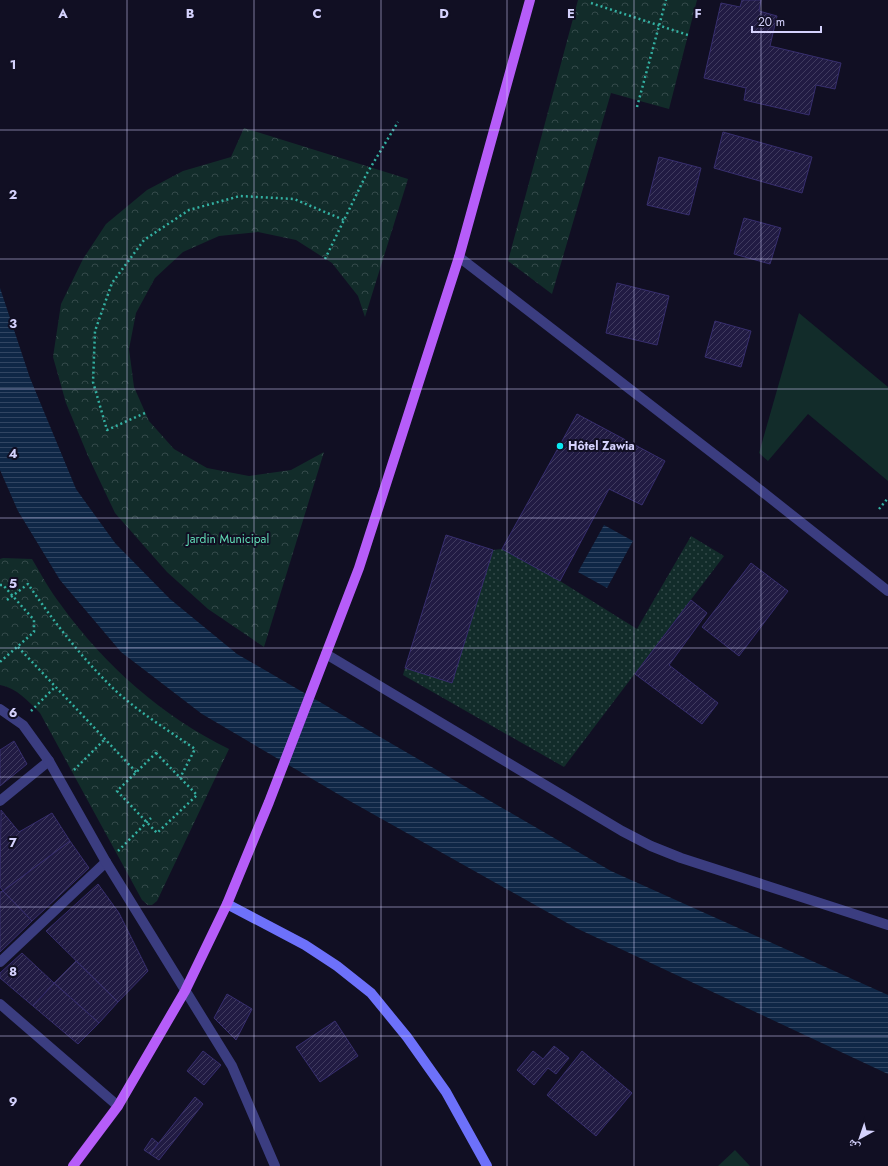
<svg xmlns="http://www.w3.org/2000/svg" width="888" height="1166" font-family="Jost,'Noto Naskh Arabic',sans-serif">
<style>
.grass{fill:#122c2a}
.park{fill:url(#park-crowns)}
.garden{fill:url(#garden-dots)}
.water{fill:url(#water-rules)}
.building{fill:url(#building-hatch);stroke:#372e6e}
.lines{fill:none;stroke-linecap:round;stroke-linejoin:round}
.path{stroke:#33b0a2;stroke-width:2.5;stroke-dasharray:2 3;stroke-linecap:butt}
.service{stroke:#3b3d80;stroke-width:10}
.minor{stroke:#3b3d80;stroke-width:10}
.tertiary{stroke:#3b3d80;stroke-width:10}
.secondary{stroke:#6d71fa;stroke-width:10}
.primary{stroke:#b65df9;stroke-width:10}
.grid{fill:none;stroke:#d5d2fd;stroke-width:1;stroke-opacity:0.55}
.poi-dot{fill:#09e9f3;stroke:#110f23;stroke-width:1.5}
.labels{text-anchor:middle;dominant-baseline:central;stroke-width:4;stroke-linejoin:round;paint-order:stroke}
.poi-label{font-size:12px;font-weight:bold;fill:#d5d2fd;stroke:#110f23;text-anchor:start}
.park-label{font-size:12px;fill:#61dbb5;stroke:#110f23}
.grid-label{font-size:13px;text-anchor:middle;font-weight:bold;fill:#d5d2fd;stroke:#110f23;stroke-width:4;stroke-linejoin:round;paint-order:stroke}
</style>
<defs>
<pattern id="park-crowns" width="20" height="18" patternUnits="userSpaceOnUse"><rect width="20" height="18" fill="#122c2a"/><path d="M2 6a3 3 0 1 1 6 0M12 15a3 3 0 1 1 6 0" fill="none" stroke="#344a4a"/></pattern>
<pattern id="garden-dots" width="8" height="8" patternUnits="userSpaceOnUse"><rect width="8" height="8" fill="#122c2a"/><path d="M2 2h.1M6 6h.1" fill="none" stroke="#344a4a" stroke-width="1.8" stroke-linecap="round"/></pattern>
<pattern id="water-rules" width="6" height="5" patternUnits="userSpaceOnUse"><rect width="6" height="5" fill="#0f2746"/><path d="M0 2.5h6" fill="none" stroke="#314562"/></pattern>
<pattern id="building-hatch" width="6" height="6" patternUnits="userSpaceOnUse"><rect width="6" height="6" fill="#211b43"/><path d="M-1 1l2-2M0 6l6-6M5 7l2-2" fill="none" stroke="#403b5f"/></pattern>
</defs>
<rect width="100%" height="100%" fill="#110f23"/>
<g class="grass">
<polygon points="799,313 888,387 888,481 808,414 768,461 759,453"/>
<polygon points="735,1150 750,1166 718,1166"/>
</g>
<g class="park">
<polygon points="578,0 697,0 669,109 611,93 552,294 508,261"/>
<polygon points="244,128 408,179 365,317 358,296 332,263 296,240 258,232 219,236 183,252 155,278 136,313 129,349 134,387 149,421 174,449 207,468 249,476 291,470 324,452 264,647 208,609 167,572 115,513 88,456 66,403 53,357 61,304 83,259 106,224 147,190 183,171 231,157"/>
<path d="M3 558 32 559C41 574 50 591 61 605 104 665 163 717 229 749L157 901 152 905H148L142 900 40 713C28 701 17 688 0 685V559Z"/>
</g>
<polygon class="garden" points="691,536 724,556 564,767 403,675 405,668 452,683 493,550 502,549 560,581 637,629"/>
<g class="water">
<polygon points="0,288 30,378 76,489 115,543 170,599 237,654 611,871 888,995 888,1074 576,928 348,800 202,714 121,652 60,580 18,511 0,470"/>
<polygon points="604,525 633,541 607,588 578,572"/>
</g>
<g class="building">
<polygon points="742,0 761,0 759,11 777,16 770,46 841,63 835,89 816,85 809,115 744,100 746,88 704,78 721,3 740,7"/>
<polygon points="723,132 812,157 802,193 714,168"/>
<polygon points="659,157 701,168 689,215 647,205"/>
<polygon points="744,218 781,228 770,264 734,254"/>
<polygon points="617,283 669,296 657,345 606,333"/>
<polygon points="715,321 751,331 741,367 705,357"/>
<polygon points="577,414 665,461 642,505 609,489 560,581 502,549"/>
<polygon points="446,535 493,550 452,683 405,668"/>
<polygon points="751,563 788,591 739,656 702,627"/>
<polygon points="691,600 707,613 669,665 718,703 702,724 635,674"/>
<polygon points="14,741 27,764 0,786 0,750"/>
<polygon points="1,810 19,832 52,813 70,841 3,891 0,887"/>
<polygon points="70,841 89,868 32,921 3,891"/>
<polygon points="98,884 119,913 148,971 118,1002 46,931"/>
<polygon points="3,891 32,921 0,952 0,892"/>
<polygon points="22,953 54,983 33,1006 0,978 0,973"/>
<polygon points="76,961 118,1002 99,1023 54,983"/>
<polygon points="54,983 99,1023 78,1044 33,1006"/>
<polygon points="227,994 252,1009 236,1040 214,1018"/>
<polygon points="335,1021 358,1056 320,1082 296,1047"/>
<polygon points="554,1046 569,1058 556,1074 548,1068 534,1085 517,1070 533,1051 543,1059"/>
<polygon points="203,1051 221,1065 204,1085 187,1071"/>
<polygon points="582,1051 632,1093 596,1136 547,1095"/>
<polygon points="195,1097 203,1104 159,1160 150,1154"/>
<polygon points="152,1138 158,1143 150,1154 144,1150"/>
</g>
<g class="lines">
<g class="path">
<polyline points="591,3 688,35"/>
<polyline points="637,107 666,0"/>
<polyline points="325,259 366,175 398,122"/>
<polyline points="145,413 107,430 93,382 95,331 112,283 144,240 189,210 240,196 294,199 344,220"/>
<polyline points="879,509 888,498"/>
<polyline points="0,585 3,585 34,620 34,632 0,662"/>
<path d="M7 600 28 584C54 622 84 661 118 693 142 714 169 731 195 749L180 778"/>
<polyline points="18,647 137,773"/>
<polyline points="31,711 55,687"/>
<polygon points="156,753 197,795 157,833 117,791"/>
<polyline points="74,770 105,739"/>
<polyline points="118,851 151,818"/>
</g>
<g class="service">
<polyline points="0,801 49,761"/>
<polyline points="0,962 106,862"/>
</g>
<polyline class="minor" points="0,709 23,725 49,761 106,862 232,1066 275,1166"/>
<g class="tertiary">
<polyline points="459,257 750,482 888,591"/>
<polyline points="326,654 622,831 651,846 681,858 888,925"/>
<polyline points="0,1004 118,1106"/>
</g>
<polyline class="secondary" points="227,904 305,945 337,966 371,993 407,1037 446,1092 487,1166"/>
<polyline class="primary" points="73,1166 118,1106 185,991 227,904 269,802 359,568 459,257 530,0"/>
</g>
<path class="grid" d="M127 0V1166M254 0V1166M381 0V1166M507 0V1166M634 0V1166M761 0V1166M0 130H888M0 259H888M0 389H888M0 518H888M0 648H888M0 777H888M0 907H888M0 1036H888"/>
<circle class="poi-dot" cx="560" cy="446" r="4"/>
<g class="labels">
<g class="poi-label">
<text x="568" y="446">Hôtel Zawia</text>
</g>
<g class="park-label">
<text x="228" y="539">Jardin Municipal</text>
</g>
</g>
<g class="grid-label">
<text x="63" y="18">A</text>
<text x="190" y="18">B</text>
<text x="317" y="18">C</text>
<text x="444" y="18">D</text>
<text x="571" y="18">E</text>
<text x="698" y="18">F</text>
<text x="13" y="69">1</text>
<text x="13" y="199">2</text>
<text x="13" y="328">3</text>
<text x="13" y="458">4</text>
<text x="13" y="588">5</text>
<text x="13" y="717">6</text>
<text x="13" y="847">7</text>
<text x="13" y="976">8</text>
<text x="13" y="1106">9</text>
</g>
<g transform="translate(860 1138) rotate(220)" stroke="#110f23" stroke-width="3" paint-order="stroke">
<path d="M0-3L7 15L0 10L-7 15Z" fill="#d5d2fd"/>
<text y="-6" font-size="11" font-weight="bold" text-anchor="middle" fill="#d5d2fd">ش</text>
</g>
<path d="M752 26v6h69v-6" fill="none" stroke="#d5d2fd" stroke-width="2"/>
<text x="758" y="26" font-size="12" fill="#d5d2fd" stroke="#110f23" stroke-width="3" paint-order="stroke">20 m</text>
</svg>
